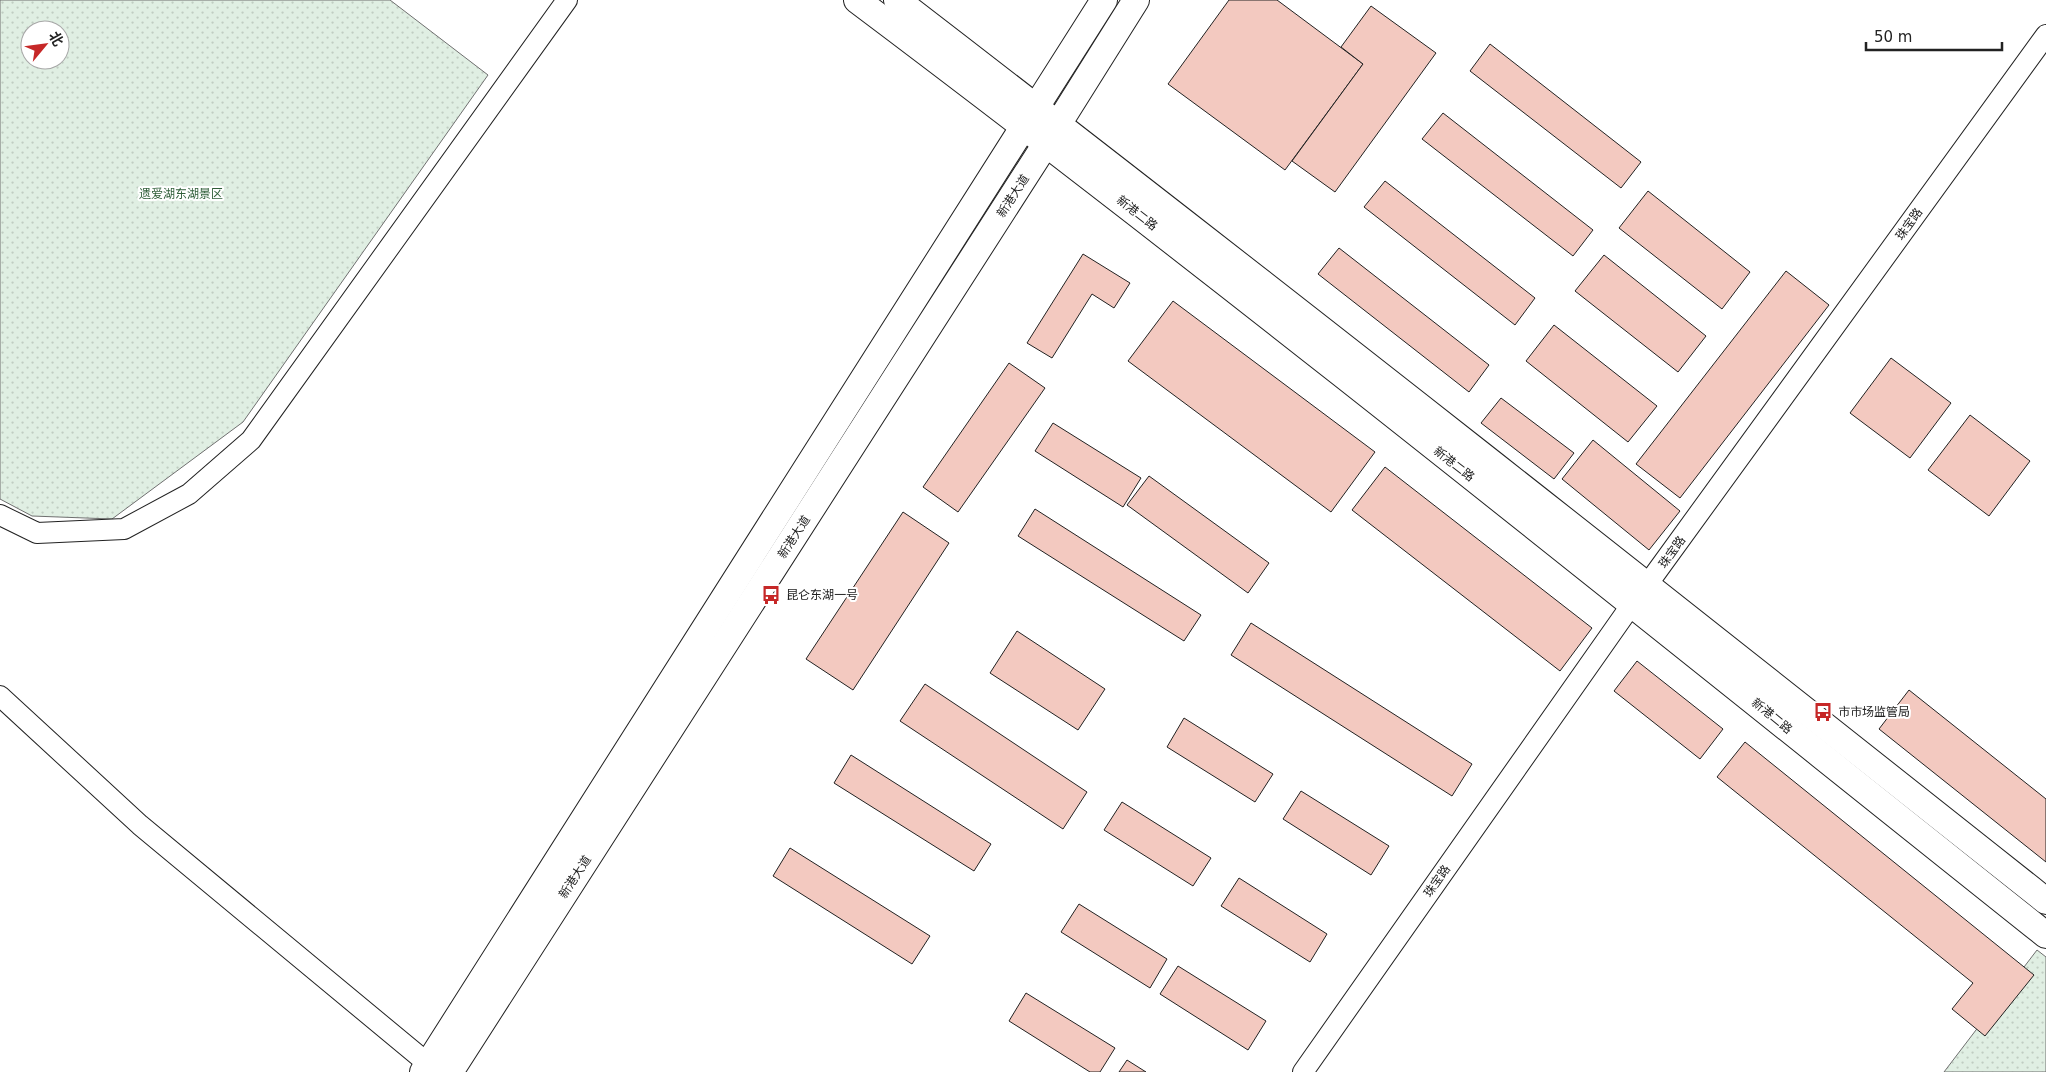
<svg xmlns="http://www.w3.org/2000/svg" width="2046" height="1072" font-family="'DejaVu Sans','Noto Sans SC',sans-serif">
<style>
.park{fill:url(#park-dots);stroke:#6f6f6f;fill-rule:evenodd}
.building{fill:#f3c9c0;stroke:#222}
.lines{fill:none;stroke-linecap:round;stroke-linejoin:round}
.minor-casing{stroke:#222;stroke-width:22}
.major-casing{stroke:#222;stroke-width:28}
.minor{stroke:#fff;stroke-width:20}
.major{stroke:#fff;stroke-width:26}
.labels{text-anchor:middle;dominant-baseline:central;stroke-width:4;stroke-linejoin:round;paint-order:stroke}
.park-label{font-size:12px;fill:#2f5e38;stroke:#fff}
.street-label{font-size:12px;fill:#222;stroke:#fff}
.poi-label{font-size:12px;fill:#222;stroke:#fff;text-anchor:start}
</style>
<defs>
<pattern id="park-dots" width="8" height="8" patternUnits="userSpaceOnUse" patternTransform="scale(1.25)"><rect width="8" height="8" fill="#e0efe3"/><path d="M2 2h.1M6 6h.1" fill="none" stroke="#c0cdc2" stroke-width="1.8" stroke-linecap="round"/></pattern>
</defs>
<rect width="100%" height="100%" fill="#fff"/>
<g class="park">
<path d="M0 0H390L488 75 243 422 112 519 32 516 0 499ZM30 30H60V60H30Z"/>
<polygon points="2037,950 2046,957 2046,1072 1944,1072"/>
</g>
<g class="building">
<polygon points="1229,0 1277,0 1363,64 1285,170 1168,84"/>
<polygon points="1371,6 1436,53 1335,192 1292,161 1363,64 1341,47"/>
<polygon points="1490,44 1641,162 1621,188 1470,71"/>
<polygon points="1443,113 1593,230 1573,256 1422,139"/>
<polygon points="1385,181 1535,298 1515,325 1364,207"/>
<polygon points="1648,191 1750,272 1722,309 1619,228"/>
<polygon points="1339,248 1489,365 1469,392 1318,274"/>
<polygon points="1083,254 1130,283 1114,308 1092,294 1052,358 1027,343"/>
<polygon points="1604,255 1706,336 1678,372 1575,291"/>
<polygon points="1786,271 1829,305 1680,498 1636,464"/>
<polygon points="1173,301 1375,452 1331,512 1128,361"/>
<polygon points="1554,325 1657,406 1628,442 1526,361"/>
<polygon points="1891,358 1951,403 1910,458 1850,413"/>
<polygon points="1009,363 1045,388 958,512 923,487"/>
<polygon points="1501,398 1574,453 1554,479 1481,423"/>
<polygon points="1970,415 2030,461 1989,516 1928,470"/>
<polygon points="1053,423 1141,478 1123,507 1035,451"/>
<polygon points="1593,440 1680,511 1649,550 1562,479"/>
<polygon points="1385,467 1592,628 1560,671 1352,510"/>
<polygon points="1149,476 1269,563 1248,593 1127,505"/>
<polygon points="1035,509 1201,615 1184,641 1018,536"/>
<polygon points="903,512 949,543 853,690 806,659"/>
<polygon points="1251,623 1472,764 1452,796 1231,655"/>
<polygon points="1017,631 1105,689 1078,730 990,673"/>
<polygon points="1637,661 1723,729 1700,759 1614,691"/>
<polygon points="925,684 1087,792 1063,829 900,721"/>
<polygon points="1909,690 2046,799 2046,862 1879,729"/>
<polygon points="1184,718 1273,774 1255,802 1167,747"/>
<polygon points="1745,742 2034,975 1985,1036 1952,1009 1973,983 1717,777"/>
<polygon points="851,755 991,844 974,871 834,783"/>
<polygon points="1301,791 1389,846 1371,875 1283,819"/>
<polygon points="1122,802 1211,858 1193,886 1104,830"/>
<polygon points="790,848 930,936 912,964 773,876"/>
<polygon points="1239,878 1327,934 1310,962 1221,906"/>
<polygon points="1079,904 1167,959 1150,988 1061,932"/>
<polygon points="1178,966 1266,1021 1248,1050 1160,994"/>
<polygon points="1026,993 1115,1048 1100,1072 1090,1072 1009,1021"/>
<polygon points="1127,1060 1146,1072 1119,1072"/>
</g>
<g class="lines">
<g class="minor-casing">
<g id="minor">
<polyline points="0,515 37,533 124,529 189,494 251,440 567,0"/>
<polyline points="0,696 140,825 438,1072"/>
<polyline points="1303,1072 1632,604 1647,585 2046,35"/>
</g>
</g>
<g class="major-casing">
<g id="major">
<path d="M857 0C1260 303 1652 621 2046 935"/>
<path d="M897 0C1283 297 1665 599 2046 901"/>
<polyline points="423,1072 1104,0"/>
<polyline points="450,1072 1047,142 1136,0"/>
</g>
</g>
<use href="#minor" class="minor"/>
<use href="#major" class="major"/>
</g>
<defs>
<g id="bus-bare" transform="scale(1.5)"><path d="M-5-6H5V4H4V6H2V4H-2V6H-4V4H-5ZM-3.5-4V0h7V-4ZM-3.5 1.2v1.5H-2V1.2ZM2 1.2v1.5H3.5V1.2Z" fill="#c62828" stroke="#fff" stroke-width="2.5" paint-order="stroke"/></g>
</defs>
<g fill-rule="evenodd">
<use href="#bus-bare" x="771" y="595"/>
<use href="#bus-bare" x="1823" y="712"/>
</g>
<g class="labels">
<g class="park-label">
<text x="181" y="194">遗爱湖东湖景区</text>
</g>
<g class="street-label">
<text transform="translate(1013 196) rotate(-57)">新港大道</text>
<text transform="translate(1137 213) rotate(38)">新港二路</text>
<text transform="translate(1909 224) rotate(-54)">珠宝路</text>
<text transform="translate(1454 464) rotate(38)">新港二路</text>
<text transform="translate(794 537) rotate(-57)">新港大道</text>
<text transform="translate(1672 552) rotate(-54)">珠宝路</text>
<text transform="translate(1772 716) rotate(39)">新港二路</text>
<text transform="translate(575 877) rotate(-57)">新港大道</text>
<text transform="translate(1437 881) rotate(-55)">珠宝路</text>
</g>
<g class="poi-label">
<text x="786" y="595">昆仑东湖一号</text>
<text x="1838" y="712">市市场监管局</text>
</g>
</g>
<g transform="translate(45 45) rotate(61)"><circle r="24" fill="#ffffff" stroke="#a7a7a7"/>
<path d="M0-4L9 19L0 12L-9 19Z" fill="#c62828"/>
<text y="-8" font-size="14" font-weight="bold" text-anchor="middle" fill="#222222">北</text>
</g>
<path d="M1866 42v8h136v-8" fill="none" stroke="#222222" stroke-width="2.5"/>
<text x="1874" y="42" font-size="15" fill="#222222" stroke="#ffffff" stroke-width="4" paint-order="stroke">50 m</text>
</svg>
